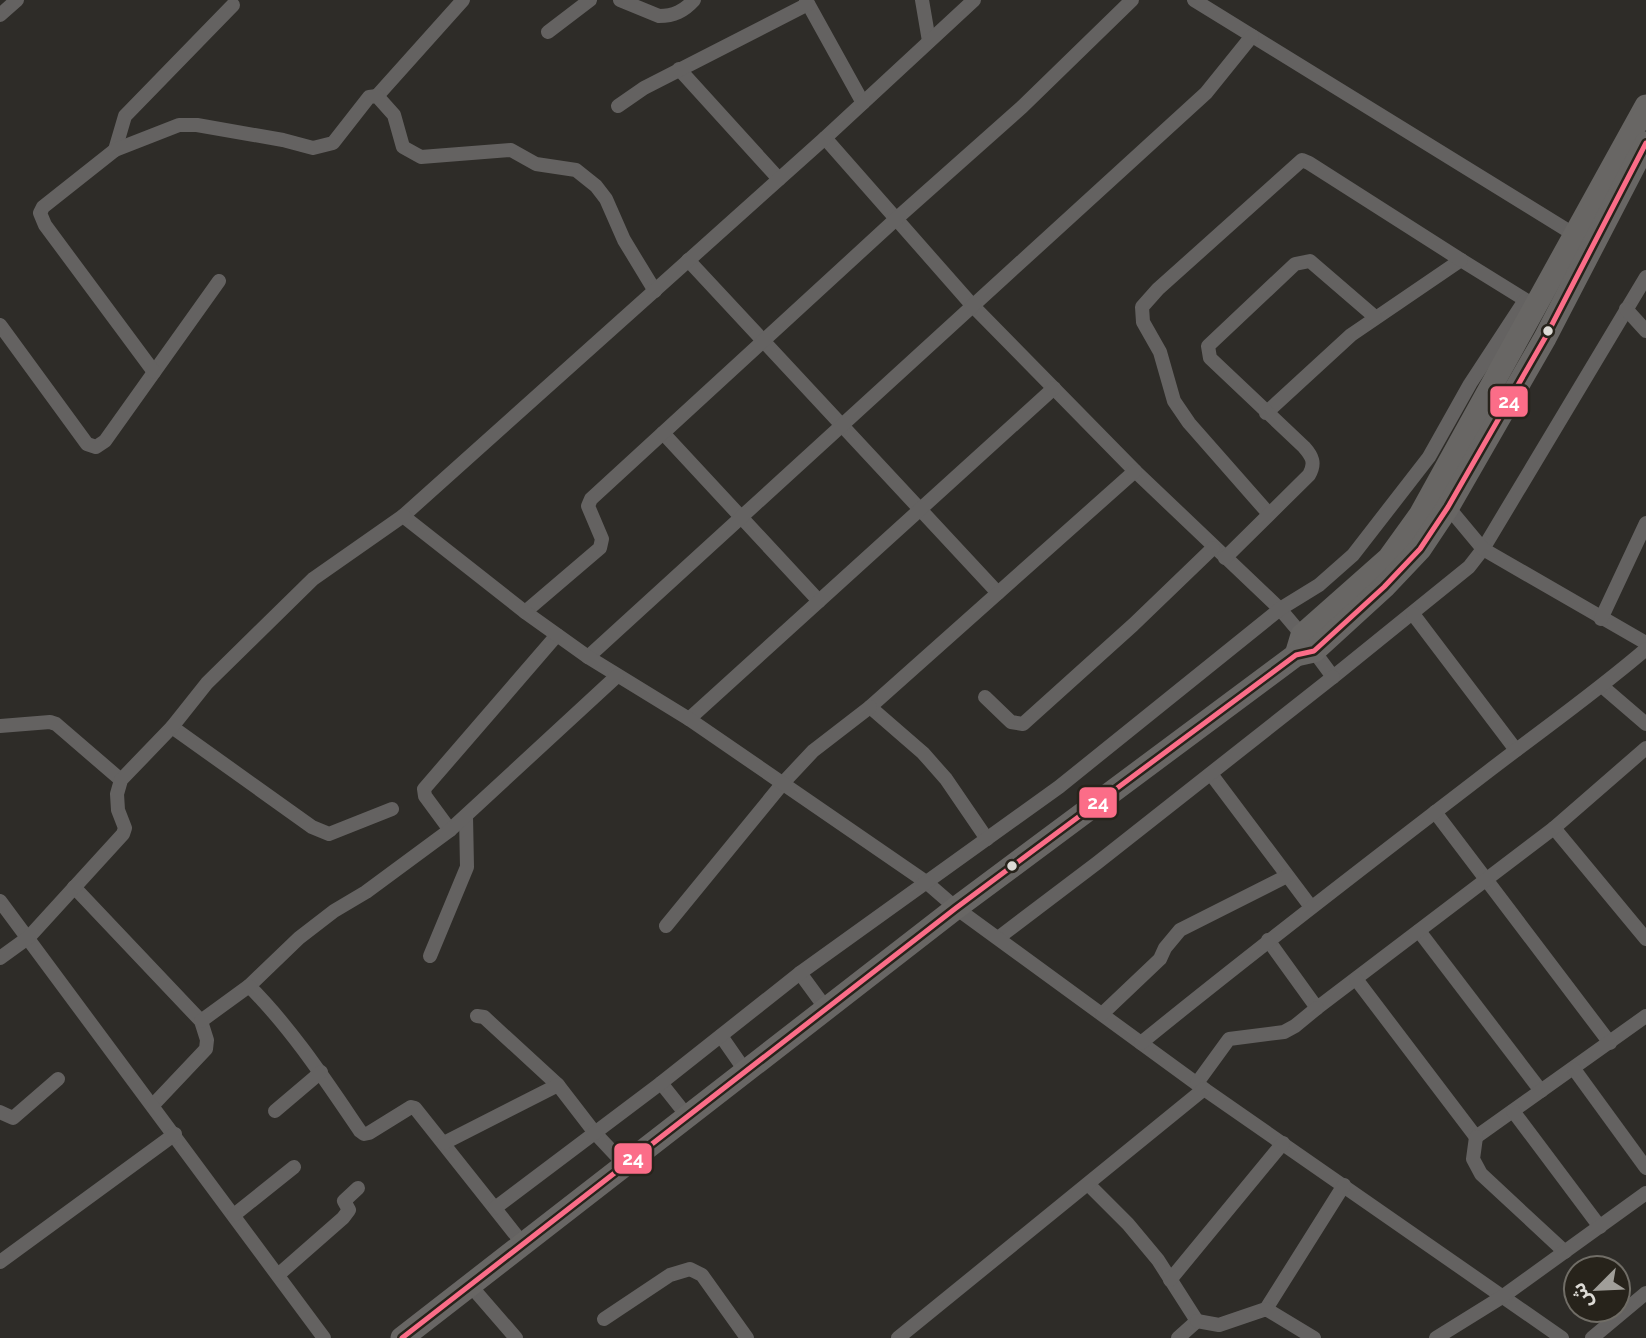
<svg xmlns="http://www.w3.org/2000/svg" width="1646" height="1338" font-family="Raleway,'Noto Sans Arabic',sans-serif">
<style>
.lines{fill:none;stroke-linecap:round;stroke-linejoin:round}
.minor{stroke:#646261;stroke-width:14}
.trunk{stroke:#686664;stroke-width:23}
.bus-1-casing{stroke:#27231b;stroke-width:10}
.bus-1{stroke:#fb6d88;stroke-width:5}
.bus-dot{fill:#dddbd6;stroke:#27231b;stroke-width:2.5}
.line-badge{stroke:#27231b;stroke-width:2.5}
.badge-label{font-size:19px;text-anchor:middle;font-weight:bold;fill:#fff}
</style>
<rect width="100%" height="100%" fill="#2e2c28"/>
<g class="lines">
<g class="minor">
<path d="M620 0 659 16C674 16 684 11 694 0"/>
<polyline points="806,0 863,103"/>
<polyline points="922,0 929,41"/>
<polyline points="1194,0 1575,235"/>
<polyline points="0,15 17,0"/>
<polyline points="548,32 590,0"/>
<polyline points="679,69 779,179"/>
<polyline points="377,96 463,0"/>
<polyline points="618,106 644,88 808,4"/>
<polyline points="825,138 972,305 1135,471 1280,609 1302,635 1333,677 1469,567 1483,549 1646,277"/>
<polyline points="115,150 125,116 233,5"/>
<polyline points="688,260 998,593"/>
<polyline points="1626,309 1646,331"/>
<polyline points="0,325 87,444 96,447 105,441 219,281"/>
<polyline points="154,372 45,225 40,213 43,207 115,150 179,125 197,125 283,140 313,148 333,143 369,97 377,96 394,115 403,147 421,157 511,150 536,164 576,170 596,186 606,199 624,240 655,291"/>
<polyline points="1266,413 1351,335 1461,260 1532,304"/>
<polyline points="663,433 819,601"/>
<polyline points="1448,507 1483,549 1646,643"/>
<polyline points="1269,514 1189,423 1174,401 1160,352 1143,322 1142,307 1158,289 1302,160 1309,163 1461,260"/>
<polyline points="403,516 825,138 974,0"/>
<path d="M1225 558 1309 475C1316 463 1312 456 1304 447L1210 358 1208 346 1295 264 1310 261 1375 317"/>
<polyline points="525,612 600,548 602,539 588,506 591,499 896,219 1022,107 1132,0"/>
<polyline points="1413,614 1516,750"/>
<polyline points="1601,619 1646,523"/>
<polyline points="588,657 1206,93 1252,36"/>
<polyline points="1603,687 1646,724"/>
<polyline points="985,697 1011,722 1023,724 1133,625 1213,548"/>
<polyline points="689,719 1054,388"/>
<polyline points="0,726 50,722 56,724 121,780"/>
<polyline points="172,727 312,827 329,834 392,809"/>
<polyline points="1211,774 1311,907"/>
<polyline points="1435,812 1610,1043"/>
<polyline points="1554,828 1646,939"/>
<polyline points="450,830 425,796 424,789 557,635"/>
<polyline points="987,839 946,779 923,753 870,707 1135,471"/>
<polyline points="74,887 201,1021 207,1040 206,1049 153,1105"/>
<polyline points="0,901 324,1338"/>
<polyline points="666,926 783,783 813,751 870,707"/>
<polyline points="1419,931 1541,1091"/>
<polyline points="998,938 1097,863 1333,677"/>
<polyline points="1268,940 1317,1008 1554,828 1646,748"/>
<polyline points="430,956 467,867 466,816"/>
<polyline points="0,958 29,937 123,834 125,828 118,810 117,794 121,780 172,727 207,683 313,579 403,516 525,612 588,657 689,719 926,882 956,908 1204,1089 1562,1338"/>
<polyline points="800,973 827,1010"/>
<polyline points="1356,979 1476,1137 1646,1016"/>
<polyline points="249,986 299,938 334,911 366,892 450,830 617,676"/>
<polyline points="1102,1014 1160,959 1165,948 1180,930 1287,876"/>
<polyline points="477,1016 484,1017 558,1085"/>
<path d="M201 1021 249 986C292 1029 326 1081 360 1131L364 1134 369 1133 411 1107 415 1108 523 1244"/>
<polyline points="721,1036 746,1072"/>
<path d="M1141 1043C1256 949 1373 860 1490 770 1542 730 1596 692 1646 649"/>
<polyline points="1574,1069 1646,1168"/>
<polyline points="661,1083 688,1117"/>
<polyline points="1197,1083 1229,1039 1284,1032 1295,1026 1317,1008"/>
<polyline points="275,1111 321,1072"/>
<polyline points="1513,1111 1600,1227"/>
<polyline points="0,1112 13,1118 58,1079"/>
<polyline points="1476,1137 1473,1159 1481,1174 1565,1252"/>
<polyline points="444,1143 558,1085 595,1133 625,1165"/>
<polyline points="1089,1185 1128,1224 1158,1260 1197,1321 1178,1338"/>
<polyline points="495,1208 661,1083 800,973 1059,787 1280,609 1319,585 1353,555 1429,457 1470,384 1525,300"/>
<polyline points="234,1215 294,1167"/>
<polyline points="0,1262 175,1134"/>
<polyline points="278,1275 343,1218 349,1210 344,1201 358,1188"/>
<polyline points="1170,1280 1283,1143"/>
<polyline points="470,1285 516,1338"/>
<polyline points="1266,1309 1344,1185"/>
<polyline points="604,1319 670,1275 690,1269 702,1275 747,1338"/>
<polyline points="1197,1321 1219,1325 1266,1309 1314,1338"/>
<polyline points="898,1338 1204,1089"/>
<polyline points="1436,1338 1502,1297 1646,1193"/>
<polyline points="1592,1338 1646,1293"/>
</g>
<g class="trunk">
<polyline points="1296,655 1302,635 1389,558 1420,515 1646,106"/>
<polyline points="402,1338 956,908 1296,655 1314,651 1384,587 1420,549 1448,507 1545,338 1646,143"/>
</g>
<g class="bus-1-casing">
<polyline id="bus-1" points="402,1338 956,908 1296,655 1314,651 1384,587 1420,549 1448,507 1545,338 1646,143"/>
</g>
<use href="#bus-1" class="bus-1"/>
</g>
<g class="bus-dot">
<circle cx="1548" cy="331" r="6"/>
<circle cx="1012" cy="866" r="6"/>
</g>
<g class="line-badge">
<rect x="1489" y="385" width="40" height="33" rx="7" fill="#fb6d88"/>
<rect x="1078" y="786" width="40" height="33" rx="7" fill="#fb6d88"/>
<rect x="613" y="1142" width="40" height="33" rx="7" fill="#fb6d88"/>
</g>
<g class="badge-label">
<text x="1509" y="408">24</text>
<text x="1098" y="809">24</text>
<text x="633" y="1165">24</text>
</g>
<g transform="translate(1597 1289) rotate(246)"><circle r="33" fill="#27231b" stroke="#706d66" stroke-width="2"/>
<path d="M0-5L12 26L0 18L-12 26Z" fill="#a09e99"/>
<text y="-10" font-size="19" font-weight="bold" text-anchor="middle" fill="#dddbd6">ش</text>
</g>
</svg>
